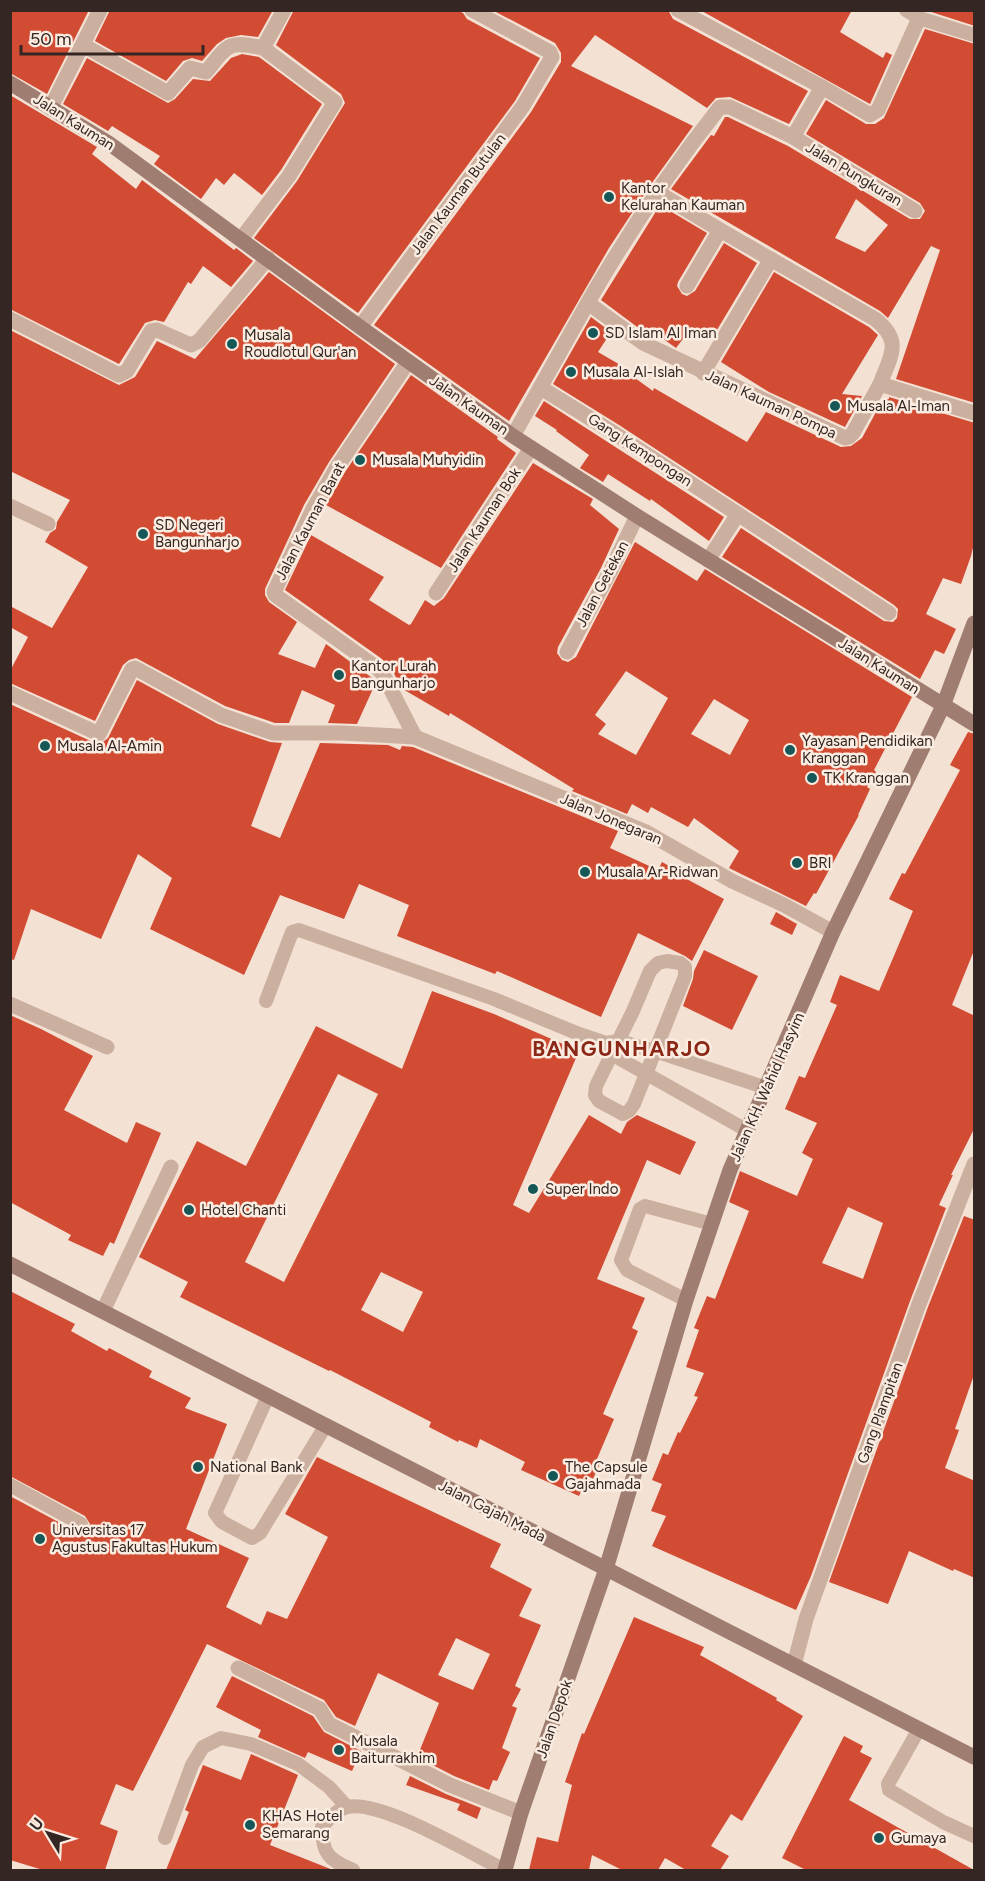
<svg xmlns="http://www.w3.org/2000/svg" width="985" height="1881" font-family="Figtree,sans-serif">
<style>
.building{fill:#d24b33;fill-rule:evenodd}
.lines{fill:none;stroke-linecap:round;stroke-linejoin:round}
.lane{stroke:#cbaf9f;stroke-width:14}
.street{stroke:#cbaf9f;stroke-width:15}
.secondary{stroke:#9f7d71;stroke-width:15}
.poi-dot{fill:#165857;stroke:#faece0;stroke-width:2}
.labels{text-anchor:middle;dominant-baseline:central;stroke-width:5;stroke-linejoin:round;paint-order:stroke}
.street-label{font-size:15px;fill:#342723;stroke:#faece0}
.poi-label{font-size:15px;fill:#342723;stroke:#faece0;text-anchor:start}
.district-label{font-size:21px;font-weight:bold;letter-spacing:1.5px;fill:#8a2716;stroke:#faece0}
</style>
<rect width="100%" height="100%" fill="#f3e1d4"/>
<g class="building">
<polygon points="10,10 89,10 47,94 10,73"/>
<polygon points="110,10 273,10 258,37 241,35 226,38 217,44 202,61 192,58 183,61 166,81 95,41"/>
<polygon points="294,10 457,10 463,13 467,19 540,58 515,101 358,313 254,238 297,181 345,103 341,94 276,45"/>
<polygon points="549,10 668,10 673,19 808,91 789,124 730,97 716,98 707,108 595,35 571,66 693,126 649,187 609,248 509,421 374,325 531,112 561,62 561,53 555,43 494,11"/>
<polygon points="700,10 852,10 840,32 883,58 886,52 892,55 870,104"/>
<polygon points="925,10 975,10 975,26"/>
<path d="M925 29 975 44V403L896 379 940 250 931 246 888 318 880 311 671 189 711 135 714 136 725 117H728L788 146 910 219H920L925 211 920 203 806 134 826 100 866 124H875L884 118ZM856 199 888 225 865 252 835 238Z"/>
<polygon points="242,54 259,57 322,104 281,170 262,195 234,173 224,185 216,178 201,199 154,164 160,156 112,126 108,131 63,104 87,58 168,103 175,99 193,79 210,81 231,58"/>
<polygon points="10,95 97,147 92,154 136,189 142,180 234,250 236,248 253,261 231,287 203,266 191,284 188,282 164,322 155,320 145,323 119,364 10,309"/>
<polygon points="660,205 707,233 678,282 677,286 682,294 687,296 695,291 724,243 757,263 711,340 692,327 676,348 655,333 652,337 648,335 601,300"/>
<polygon points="269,272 395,364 329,462 304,505 265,589 265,595 269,602 297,622 278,654 315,668 326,644 375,680 376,682 357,724 328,723 335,705 302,690 289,723 275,723 225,706 136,658 129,660 123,665 95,721 10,683 10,671 28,637 10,627 10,606 52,628 88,567 45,542 50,533 56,529 57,522 70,500 10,471 10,330 119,385 135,377 157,341 195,359"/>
<polygon points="774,272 869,327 878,335 842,394 862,396 845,427 769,392 721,362"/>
<polygon points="591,317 611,332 598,352 622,366 621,368 653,391 654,388 747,442 766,412 841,447 851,446 862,438 883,399 889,399 889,397 975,423 975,539 971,556 961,584 943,578 926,614 956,629 944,654 935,650 920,679 722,557 741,528 884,621 893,622 897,618 898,609 894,605 619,425 553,384"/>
<polygon points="411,375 498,437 497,439 516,453 441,568 326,505 345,472"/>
<polygon points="544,401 724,517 709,541 651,499 650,501 608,474 603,482 580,468 589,455 556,431 557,430 535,416"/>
<path d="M533 463 593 499 590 505 619 529 601 568 558 647 557 653 562 660 568 662 576 657 635 542 697 581 705 569 912 697 874 770 876 772 867 787 870 789 858 815H859L816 894 814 893 806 906 729 868 739 851 694 818 688 827 651 807 648 813 632 804 627 814 572 791 574 789 450 713 449 716 401 688 392 669 382 659 285 590 311 535 384 577 369 600 409 625 411 624 425 600 434 606 444 598ZM626 671 668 698 636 755 598 734 606 724 595 715ZM714 699 749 720 730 755 691 734Z"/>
<polygon points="137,680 218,724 270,742 282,743 251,826 280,838 320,743 388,745 400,750 402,746 413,747 618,831 610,848 658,870 662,862 682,873 681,876 724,899 692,961 685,956 638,933 601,1017 497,971 495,974 397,936 409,905 359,884 344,919 280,895 244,975 150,929 172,878 138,854 101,939 31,909 14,960 10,959 10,704 95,743 100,744 108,738"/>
<path d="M968 732 975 734V948L952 1005 975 1016V1127L951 1175H953L939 1205 946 1208 910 1301 811 1576 796 1610 652 1546 666 1516 651 1511 662 1484 652 1480 663 1453 668 1455 678 1432 680 1433 698 1397 694 1396 704 1373 686 1367 699 1330 694 1328 707 1296 715 1299 749 1211 729 1202 739 1174 740 1171 797 1196 813 1159 802 1153 817 1123 785 1109 799 1076 805 1078 837 1005 830 1002 840 975 879 991 913 911 889 899 902 873 905 874 960 770 950 765ZM848 1207 883 1223 863 1279 822 1263Z"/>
<polygon points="776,912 797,924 792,935 770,924"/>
<polygon points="704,950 758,976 732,1030 683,1006 693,979 694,971"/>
<path d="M432 991 494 1014 579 1051 513 1205 529 1213 589 1115 621 1134 627 1122 637 1115 696 1142 680 1175 647 1160 597 1279 645 1298 632 1328 638 1331 603 1414 614 1419 597 1459 601 1461 593 1479 588 1476 579 1496 521 1470 525 1462 480 1439 477 1448 459 1440 458 1442 429 1427 431 1422 330 1370 329 1371 180 1297 188 1282 139 1257 197 1141 246 1166 316 1026 402 1069ZM338 1074 378 1094 284 1282 245 1262ZM381 1272 423 1292 403 1332 361 1310Z"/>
<polygon points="10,1015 41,1029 93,1056 64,1110 127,1143 136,1122 161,1133 114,1244 110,1242 103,1256 68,1240 71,1235 10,1202"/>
<polygon points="964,1216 975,1220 975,1372 955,1429 959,1430 945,1468 975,1481 975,1578 954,1569 953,1571 909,1551 888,1604 829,1582 928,1307"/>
<path d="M10 1291 75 1324 71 1331 107 1351 109 1348 152 1371 149 1377 191 1398 185 1408 227 1424 186 1529 249 1558 226 1607 261 1625 267 1611 287 1619 328 1537 285 1514 317 1457 501 1544 490 1567 532 1589 519 1616 541 1625 515 1686 521 1689 512 1706 517 1708 502 1748 510 1752 497 1781 493 1780 489 1790 454 1776 417 1757 439 1703 378 1673 355 1726 336 1717 324 1700 207 1644 133 1791 116 1784 100 1824 118 1831 105 1870H43L10 1860V1496L77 1532 86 1531 90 1524 85 1516 10 1476ZM456 1638 490 1654 473 1690 438 1675Z"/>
<polygon points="634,1617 704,1647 700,1655 777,1698 776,1700 803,1716 742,1821 731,1814 711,1846 729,1856 720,1870 686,1870 665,1858 658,1870 622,1870 592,1855 589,1870 529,1870 537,1837 558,1842 572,1785 565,1782 582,1733 584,1734"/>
<polygon points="232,1676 313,1716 324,1732 361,1751 352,1771 308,1752 305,1758 258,1737 261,1730 216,1707"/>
<polygon points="844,1736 863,1746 860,1752 872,1758 849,1800 974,1870 806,1870 782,1858"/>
<polygon points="251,1754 298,1775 270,1845 333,1870 166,1870 189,1812 185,1810 203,1765 241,1780"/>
<polygon points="410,1776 446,1794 481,1808 477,1819 457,1810 460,1804 406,1785"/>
</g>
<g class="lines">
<g class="lane">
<polyline points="906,10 919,18 974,35"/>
<polygon points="667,961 680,963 685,967 685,976 634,1104 629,1111 623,1114 599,1101 595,1095 596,1086 633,1011 650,971 658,963"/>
<polyline points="266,1001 292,932 299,930 494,999 579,1034 606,1043 619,1041 655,1051 767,1088"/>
<polyline points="608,1047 613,1055 748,1131"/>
<polyline points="686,1300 627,1270 621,1260 640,1209 645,1206 712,1224"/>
<polyline points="268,1396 215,1513 222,1522 252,1538 260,1533 326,1425"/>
<polyline points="10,1485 81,1524"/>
<polyline points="919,1729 888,1784 889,1790 943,1822 974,1836"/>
<polyline points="165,1838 192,1765 203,1747 221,1738 251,1744 298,1764 329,1787 347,1807"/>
<path d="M353 1870C329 1860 322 1854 322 1827 329 1819 336 1810 347 1807 381 1799 471 1854 505 1870"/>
</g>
<g class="street">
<polyline points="678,10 822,87 870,115 878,110 919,18"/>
<path d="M83 45 168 93 190 68 206 72C228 45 227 40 263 48"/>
<polyline points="51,107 100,10"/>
<polyline points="793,137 915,211"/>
<polyline points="657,192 720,230 687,286"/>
<path d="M720 230 875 319C903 341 891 355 880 384"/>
<polyline points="241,239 289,176 335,102 263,48 284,10"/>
<polyline points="588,303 643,343 845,438 849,437 853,433 880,384 974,413"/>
<polyline points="10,319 119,375 127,371 151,331 157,330 191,345 199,341 268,258"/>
<polyline points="360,327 523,106 552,57 550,52 472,10"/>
<polyline points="408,362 337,467 313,509 274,592 275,595 376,667 383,674 415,737"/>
<polyline points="703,373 771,259"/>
<polyline points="541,388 614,433 889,613"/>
<path d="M513 436C538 392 562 348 587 304 626 236 671 169 720 107H730L793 137 822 87"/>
<polyline points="10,506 48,524"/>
<polyline points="708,560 738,514"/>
<polyline points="436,593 531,448"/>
<polyline points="567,652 610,572 637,516"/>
<polyline points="10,693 99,734 132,669 135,668 221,715 273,733 342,733 415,737 646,832 732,881 784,905 833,932"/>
<polyline points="10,1004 107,1047"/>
<polyline points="103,1311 171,1167"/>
<polyline points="794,1665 806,1619 919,1304 974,1164"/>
<polyline points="238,1668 320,1709 329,1724 450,1785 521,1813"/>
</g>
<g class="secondary">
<polyline points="10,83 110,144 360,327 513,436 637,516 974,724"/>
<polyline points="10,1264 974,1757"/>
<polyline points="505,1870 521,1813 606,1569 686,1300 730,1170 833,932 943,706 974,623"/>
</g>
</g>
<g class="poi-dot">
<circle cx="609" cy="197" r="6"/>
<circle cx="593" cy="333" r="6"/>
<circle cx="232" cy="344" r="6"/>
<circle cx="571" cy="372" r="6"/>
<circle cx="835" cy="406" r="6"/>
<circle cx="360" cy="460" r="6"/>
<circle cx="143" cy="534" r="6"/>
<circle cx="339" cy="675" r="6"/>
<circle cx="45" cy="746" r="6"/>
<circle cx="790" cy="750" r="6"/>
<circle cx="812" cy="778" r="6"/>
<circle cx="797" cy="863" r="6"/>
<circle cx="585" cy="872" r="6"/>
<circle cx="533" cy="1189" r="6"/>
<circle cx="189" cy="1210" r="6"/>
<circle cx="198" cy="1467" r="6"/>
<circle cx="553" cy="1476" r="6"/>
<circle cx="40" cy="1539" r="6"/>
<circle cx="339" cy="1750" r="6"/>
<circle cx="250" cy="1825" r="6"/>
<circle cx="879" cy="1838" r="6"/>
</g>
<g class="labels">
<g class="street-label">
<text transform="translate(74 122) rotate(32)">Jalan Kauman</text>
<text transform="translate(854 174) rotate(31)">Jalan Pungkuran</text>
<text transform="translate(458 194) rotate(-53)">Jalan Kauman Butulan</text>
<text transform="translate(771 404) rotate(25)">Jalan Kauman Pompa</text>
<text transform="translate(469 405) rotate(35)">Jalan Kauman</text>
<text transform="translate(640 450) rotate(33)">Gang Kempongan</text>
<text transform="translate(484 520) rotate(-57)">Jalan Kauman Bok</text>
<text transform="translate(310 521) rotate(-62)">Jalan Kauman Barat</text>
<text transform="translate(602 584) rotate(-62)">Jalan Getekan</text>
<text transform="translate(879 666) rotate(32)">Jalan Kauman</text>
<text transform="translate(611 819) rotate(23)">Jalan Jonegaran</text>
<text transform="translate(767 1087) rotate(-66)">Jalan KH. Wahid Hasyim</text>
<text transform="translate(880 1413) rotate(-70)">Gang Plampitan</text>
<text transform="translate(492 1511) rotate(27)">Jalan Gajah Mada</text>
<text transform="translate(554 1719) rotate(-71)">Jalan Depok</text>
</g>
<g class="poi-label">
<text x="621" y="188">Kantor<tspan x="621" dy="17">Kelurahan Kauman</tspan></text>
<text x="605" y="333">SD Islam Al Iman</text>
<text x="244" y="335">Musala<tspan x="244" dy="17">Roudlotul Qur'an</tspan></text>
<text x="583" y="372">Musala Al-Islah</text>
<text x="847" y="406">Musala Al-Iman</text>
<text x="372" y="460">Musala Muhyidin</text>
<text x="155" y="525">SD Negeri<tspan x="155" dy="17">Bangunharjo</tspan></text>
<text x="351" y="666">Kantor Lurah<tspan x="351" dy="17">Bangunharjo</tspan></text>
<text x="802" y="741">Yayasan Pendidikan<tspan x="802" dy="17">Kranggan</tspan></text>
<text x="57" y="746">Musala Al-Amin</text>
<text x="824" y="778">TK Kranggan</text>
<text x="809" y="863">BRI</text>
<text x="597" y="872">Musala Ar-Ridwan</text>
<text x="545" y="1189">Super Indo</text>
<text x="201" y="1210">Hotel Chanti</text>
<text x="210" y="1467">National Bank</text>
<text x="565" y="1467">The Capsule<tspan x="565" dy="17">Gajahmada</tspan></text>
<text x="52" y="1530">Universitas 17<tspan x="52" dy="17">Agustus Fakultas Hukum</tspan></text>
<text x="351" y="1741">Musala<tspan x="351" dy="17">Baiturrakhim</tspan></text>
<text x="262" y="1816">KHAS Hotel<tspan x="262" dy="17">Semarang</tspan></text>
<text x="891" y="1838">Gumaya</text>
</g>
<g class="district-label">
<text x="622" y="1048">BANGUNHARJO</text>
</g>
</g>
<rect width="985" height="1881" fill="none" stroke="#342723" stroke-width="24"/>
<g transform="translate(48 1833) rotate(308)" stroke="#faece0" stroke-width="4.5" paint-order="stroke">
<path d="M0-4.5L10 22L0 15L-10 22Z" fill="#342723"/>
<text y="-9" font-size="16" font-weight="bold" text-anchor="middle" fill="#342723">U</text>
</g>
<path d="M21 45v9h182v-9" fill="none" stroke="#342723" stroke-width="3"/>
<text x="30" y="45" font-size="18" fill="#342723" stroke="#faece0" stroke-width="4.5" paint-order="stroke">50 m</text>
</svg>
